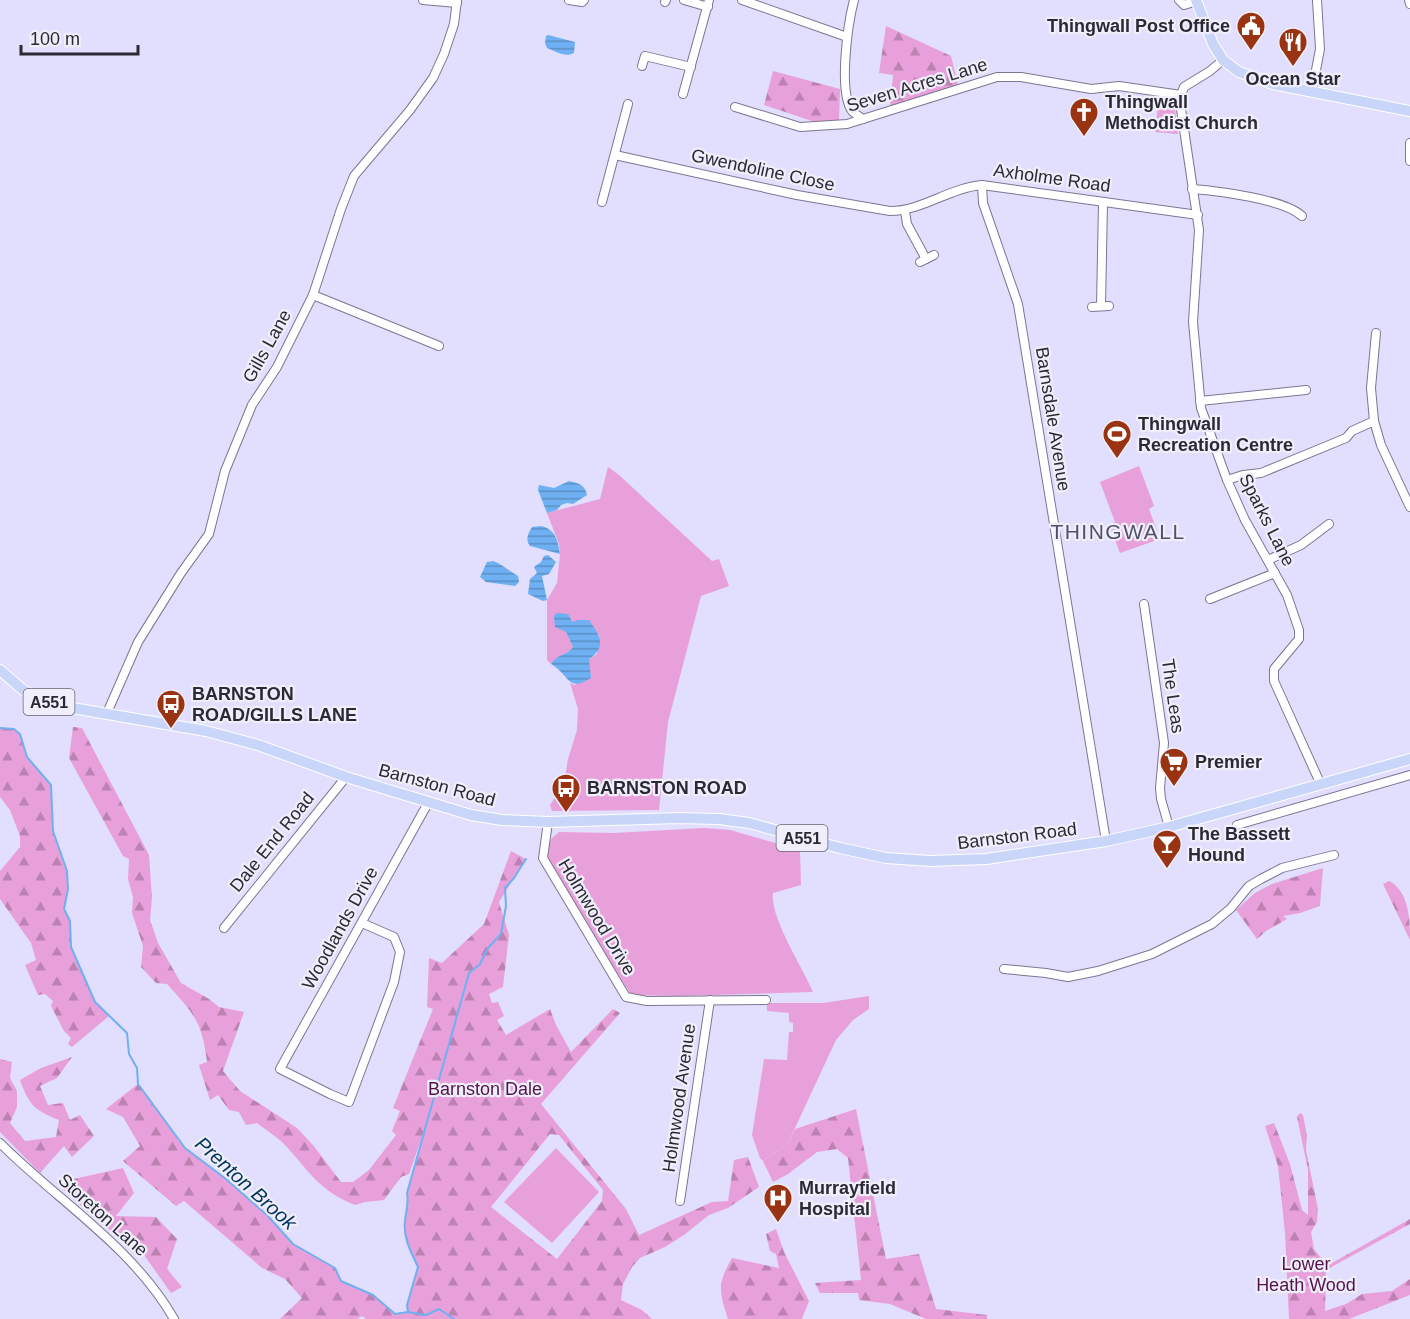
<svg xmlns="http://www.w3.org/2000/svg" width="1410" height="1319" font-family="Helvetica,sans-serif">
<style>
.grass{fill:#e8a0da}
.forest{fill:url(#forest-firs);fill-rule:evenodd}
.water{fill:url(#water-rules)}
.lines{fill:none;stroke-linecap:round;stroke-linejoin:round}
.stream{stroke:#6eb0f2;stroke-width:2}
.minor-casing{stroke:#7b7693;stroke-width:10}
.major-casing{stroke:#fff;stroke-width:12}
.minor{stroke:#fff;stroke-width:8}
.major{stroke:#cad5fa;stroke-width:10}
.labels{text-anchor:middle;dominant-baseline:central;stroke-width:4.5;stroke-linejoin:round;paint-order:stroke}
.shield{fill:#efeefa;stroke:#65646f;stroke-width:1.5}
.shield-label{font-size:16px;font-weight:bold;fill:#2a2934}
.poi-label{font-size:18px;font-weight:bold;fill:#2a2934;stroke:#efeefa;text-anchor:start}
.street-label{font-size:18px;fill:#2a2934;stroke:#efeefa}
.park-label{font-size:18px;fill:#54134b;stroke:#efeefa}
.water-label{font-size:20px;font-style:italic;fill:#01345d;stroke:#efeefa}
.quarter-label{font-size:21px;letter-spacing:1.5px;fill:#534f69;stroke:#efeefa}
</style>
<defs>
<pattern id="forest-firs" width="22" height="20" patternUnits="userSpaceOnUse" patternTransform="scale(1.5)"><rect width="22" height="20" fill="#e8a0da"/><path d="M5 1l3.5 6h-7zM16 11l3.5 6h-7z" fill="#bc82b2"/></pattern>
<pattern id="water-rules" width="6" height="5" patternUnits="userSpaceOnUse" patternTransform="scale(1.5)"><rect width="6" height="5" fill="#6eb0f2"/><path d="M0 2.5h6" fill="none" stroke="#5b8fc5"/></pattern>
</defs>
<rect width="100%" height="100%" fill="#e2defd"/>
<g class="grass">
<polygon points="1159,97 1174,100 1178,134 1155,132"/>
<polygon points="1139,466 1154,506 1149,509 1160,539 1120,553 1109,524 1115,522 1100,482"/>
<path d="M608 467 619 475 712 561 719 559 729 586 701 596 668 722 659 810 552 811 550 805 564 784 568 759 577 730 578 709 570 683 575 685 589 668V659L597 654 599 636 589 620 573 622 571 617 566 632 573 647C568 655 558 654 551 664L547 660V600L557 583 560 554 559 544 547 513 600 499Z"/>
<path d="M704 828 730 830 800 850 801 885 773 893C770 918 802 966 813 992L676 996 637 995 630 993 545 861 547 847 552 838 559 832 614 833Z"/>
<polygon points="869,996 869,1009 853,1020 836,1040 788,1143 763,1161 760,1158 752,1135 764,1059 787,1060 789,1032 793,1032 793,1023 789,1022 789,1013 767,1011 767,1003 823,1003"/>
<polygon points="556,1148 599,1192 552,1243 504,1202"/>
</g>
<g class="forest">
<polygon points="886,26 951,56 958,85 890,107 893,75 879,73"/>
<polygon points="773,71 840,89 839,121 815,122 764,105"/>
<path d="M73 727 82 728 149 855 152 898 150 920 158 943 181 983 209 999 219 1007 244 1012 223 1071 240 1091 297 1128 313 1145 341 1182H353L369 1170 396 1135 392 1131 400 1111 393 1108 433 1009 427 1007 429 958 442 963 484 924 511 851 526 859 499 902 509 935 503 987 489 994 492 1003 498 1002 504 1016 497 1020 506 1035 550 1009 556 1025 571 1052 613 1009 620 1013 541 1104 626 1209 639 1235 712 1202 728 1201 734 1160 748 1157 759 1187 728 1208 709 1215 684 1235 665 1247 640 1258 632 1267 623 1284 621 1300 642 1310 652 1319H366L362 1316 357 1319H280L302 1298 285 1279 262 1268 184 1201 176 1206 123 1161 140 1146 123 1117 106 1109 138 1084 185 1148 226 1179 267 1215 293 1244 335 1268 341 1281 373 1295 395 1314 408 1311 407 1305 418 1267C411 1252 403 1238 405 1221 406 1211 409 1203 407 1193L427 1123 409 1174 401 1177 384 1200 365 1202 355 1205C320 1191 311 1174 287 1147 279 1138 267 1131 257 1123L246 1125 239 1112 229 1110 218 1095 210 1100 199 1065 207 1062C202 1021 194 1014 167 984L156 983 141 967 143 946 132 913 133 897 128 879 129 859 123 856 69 758ZM550 1134 559 1135 603 1190 602 1201 557 1259 491 1207Z"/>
<polygon points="0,728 14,729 20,734 27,757 51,785 53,831 67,871 68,889 64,909 70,921 71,947 78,964 95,1002 109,1016 72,1047 68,1044 71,1038 64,1031 51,1006 53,1001 45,994 38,995 25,965 36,960 31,943 0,899 0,871 20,847 20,836 10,810 0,797"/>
<polygon points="1323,868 1320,906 1300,913 1283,916 1287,919 1266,931 1257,939 1236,910 1255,893 1272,884"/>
<path d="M1389 881C1409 891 1410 920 1410 940L1383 884Z"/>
<path d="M72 1057 57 1078 40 1086 48 1105 63 1103 70 1120 80 1115 94 1136 72 1157 64 1146 40 1173 0 1132V1059L12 1062 10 1078 17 1091V1107L10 1123 25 1141 56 1137 59 1120C34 1110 29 1105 20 1080L41 1068Z"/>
<polygon points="856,1109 886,1259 919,1254 936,1309 987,1315 987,1319 926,1319 890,1304 859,1300 858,1293 820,1293 815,1283 861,1280 848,1158 837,1149 817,1152 788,1174 773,1182 763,1161 788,1143 795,1129"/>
<polygon points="1300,1113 1303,1115 1307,1136 1306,1150 1318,1209 1317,1222 1311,1232 1314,1249 1325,1263 1325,1267 1410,1219 1410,1224 1326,1270 1325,1311 1346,1304 1362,1294 1392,1291 1410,1279 1410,1295 1349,1319 1289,1319 1285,1233 1278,1166 1265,1126 1274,1123 1290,1164 1302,1210 1308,1215 1308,1170 1297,1117"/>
<polygon points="123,1168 134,1193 116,1216 156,1217 177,1239 167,1269 182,1287 171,1293 144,1255 103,1225 56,1183"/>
<path d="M776 1229 784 1252 809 1301 802 1319H728C719 1291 717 1284 732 1258L779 1268 776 1254 770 1251 766 1234Z"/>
</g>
<g class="water">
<path d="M548 35 575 42 574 53C565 58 555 51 547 48L545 43 546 36Z"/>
<path d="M569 481C579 483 585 485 587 495L573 504 567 503 561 505 557 510 547 513 538 490 539 485 554 488Z"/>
<path d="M541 526C555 529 558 540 560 554L530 546C525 539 528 534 532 527Z"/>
<polygon points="548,555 556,562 549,574 542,576 547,600 543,601 528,594 530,579 537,573 534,567 541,562 544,556"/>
<path d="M493 561C502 564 509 571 518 576L519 582 515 586 486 582 480 577 487 562Z"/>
<path d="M557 613 568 614 573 622 578 620H589C599 634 608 647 589 659L591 678C567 693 570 675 551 664 557 654 568 655 573 647L566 632 555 627 554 616Z"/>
</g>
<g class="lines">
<g class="stream">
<polyline points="0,728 14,729 20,734 27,757 51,785 53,831 67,871 68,889 64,909 70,921 71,947 95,1002 127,1033 129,1054 137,1068 138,1084 185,1148 226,1179 267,1215 293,1244 335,1268 341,1281 373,1295 395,1314 408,1312 426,1315 439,1309 454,1319"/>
<path d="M408 1312 407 1305 418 1267C411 1252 403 1238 405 1221 406 1211 409 1203 407 1193L469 973 480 964 488 948 501 934 506 906 505 888 514 878 526 859"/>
</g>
<g class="minor-casing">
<g id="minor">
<polyline points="423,0 457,3"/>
<polyline points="569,0 582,2 584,0"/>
<polyline points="684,0 708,7"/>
<polyline points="742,0 847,37"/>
<path d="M854 0C848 23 838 91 852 111 855 114 860 117 863 119"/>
<polyline points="1179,0 1184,5 1197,1"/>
<polyline points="1409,0 1410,4"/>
<polyline points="665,2 666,0"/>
<polyline points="1223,60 1210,71 1184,87 1181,95 1181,109 1199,230 1193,322 1201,408 1227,480 1245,520 1287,595 1299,630 1299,639 1274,669 1274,681 1321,785"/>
<polyline points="642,66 645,56 691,67"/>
<polyline points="1312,91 1320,49 1317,0"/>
<polyline points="683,94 709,0"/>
<polyline points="735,107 800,127 847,124 997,77 1021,77 1091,89 1119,86 1181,95"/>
<polyline points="1410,143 1410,161"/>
<path d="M615 155 797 195 890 211C922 211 949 188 982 185L1198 215"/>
<polyline points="982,185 983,203 1018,304 1106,841"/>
<path d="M1192 189C1218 191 1284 199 1302 216"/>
<polyline points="602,202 628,104"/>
<polyline points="905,211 907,224 926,259"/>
<polyline points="920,262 934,255"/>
<polyline points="313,295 439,346"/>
<polyline points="1101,305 1103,203"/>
<polyline points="1092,307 1109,306"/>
<polyline points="1200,401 1306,390"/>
<polyline points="1374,421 1371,388 1376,333"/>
<polyline points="1227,480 1243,475 1261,473 1346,438 1352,431 1374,421 1381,445 1410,507"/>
<polyline points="1268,560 1301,545 1329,524"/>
<polyline points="1210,599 1275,573"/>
<polyline points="1144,604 1164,743 1160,788 1161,799 1169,827"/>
<polyline points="107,713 138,642 181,573 209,534 225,471 252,405 277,367 313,295 341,209 354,176 410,110 433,78 444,54 454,24 457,0"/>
<polyline points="548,822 543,858 626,997 647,1001 766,1000"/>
<polyline points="1237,825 1410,775"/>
<polyline points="362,923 394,937 400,952 394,982 349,1102 330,1094 280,1069 428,803"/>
<polyline points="224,928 346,777"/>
<polyline points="1004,969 1046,973 1068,977 1098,971 1152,954 1212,924 1231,908 1249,886 1261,879 1282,868 1334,855"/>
<path d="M0 1143C58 1201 133 1247 174 1319"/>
<polyline points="680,1201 710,1000"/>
</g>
</g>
<g class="major-casing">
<g id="major">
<polyline points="1196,0 1213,44 1223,60 1239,72 1273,84 1410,111"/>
<polyline points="0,670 22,689 35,697 61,706 206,731 258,745 346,777 471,815 502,820 548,822 679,818 719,819 749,823 840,848 886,858 930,861 986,859 1106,841 1169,827 1410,759"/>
</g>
</g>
<use href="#minor" class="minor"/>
<use href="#major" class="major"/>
</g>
<defs>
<g id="civic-pin" transform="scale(1.5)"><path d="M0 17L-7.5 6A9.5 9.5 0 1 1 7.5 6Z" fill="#9a3312" stroke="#efeefa"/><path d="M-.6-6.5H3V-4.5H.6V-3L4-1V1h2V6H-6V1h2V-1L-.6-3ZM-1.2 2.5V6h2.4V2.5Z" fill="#fff"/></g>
<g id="restaurant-pin" transform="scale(1.5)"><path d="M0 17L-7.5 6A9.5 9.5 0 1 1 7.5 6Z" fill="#9a3312" stroke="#efeefa"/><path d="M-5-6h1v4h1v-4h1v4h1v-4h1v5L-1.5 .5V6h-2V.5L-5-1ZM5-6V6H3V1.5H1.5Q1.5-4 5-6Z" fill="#fff"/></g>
<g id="church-pin" transform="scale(1.5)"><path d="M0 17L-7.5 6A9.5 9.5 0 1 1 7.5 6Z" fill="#9a3312" stroke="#efeefa"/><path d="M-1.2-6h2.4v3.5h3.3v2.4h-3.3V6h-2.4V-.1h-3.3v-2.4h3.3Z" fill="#fff"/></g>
<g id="stadium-pin" transform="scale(1.5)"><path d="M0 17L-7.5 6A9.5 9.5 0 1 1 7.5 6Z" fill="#9a3312" stroke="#efeefa"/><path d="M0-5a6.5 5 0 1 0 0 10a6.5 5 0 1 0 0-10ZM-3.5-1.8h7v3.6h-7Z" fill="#fff"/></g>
<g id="bus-pin" transform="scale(1.5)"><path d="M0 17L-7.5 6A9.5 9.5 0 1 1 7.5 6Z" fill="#9a3312" stroke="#efeefa"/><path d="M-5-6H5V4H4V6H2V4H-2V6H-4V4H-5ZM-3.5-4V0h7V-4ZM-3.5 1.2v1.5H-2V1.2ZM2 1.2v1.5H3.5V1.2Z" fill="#fff"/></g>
<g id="supermarket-pin" transform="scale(1.5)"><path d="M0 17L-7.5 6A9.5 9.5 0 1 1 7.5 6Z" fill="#9a3312" stroke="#efeefa"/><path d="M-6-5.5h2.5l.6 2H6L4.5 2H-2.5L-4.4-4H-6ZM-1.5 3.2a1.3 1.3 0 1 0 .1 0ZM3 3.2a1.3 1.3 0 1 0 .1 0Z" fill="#fff"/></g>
<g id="bar-pin" transform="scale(1.5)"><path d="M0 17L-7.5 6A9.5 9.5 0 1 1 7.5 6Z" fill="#9a3312" stroke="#efeefa"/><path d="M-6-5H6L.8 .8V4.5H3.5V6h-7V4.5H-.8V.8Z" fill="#fff"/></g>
<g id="hospital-pin" transform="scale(1.5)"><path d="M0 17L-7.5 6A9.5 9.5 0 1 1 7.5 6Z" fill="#9a3312" stroke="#efeefa"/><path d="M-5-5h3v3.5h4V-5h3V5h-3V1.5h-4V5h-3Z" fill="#fff"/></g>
</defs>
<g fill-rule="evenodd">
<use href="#civic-pin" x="1251" y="26"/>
<use href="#restaurant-pin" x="1293" y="42"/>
<use href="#church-pin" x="1084" y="112"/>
<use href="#stadium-pin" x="1117" y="434"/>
<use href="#bus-pin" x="171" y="704"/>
<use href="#supermarket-pin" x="1174" y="762"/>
<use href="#bus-pin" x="566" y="788"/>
<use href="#bar-pin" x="1167" y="844"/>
<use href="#hospital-pin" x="778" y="1198"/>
</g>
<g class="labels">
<g class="shield">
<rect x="23.5" y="689" width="51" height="26" rx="4.5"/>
<rect x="776.5" y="825" width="51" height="26" rx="4.5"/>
</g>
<g class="shield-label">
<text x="49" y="702">A551</text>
<text x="802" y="838">A551</text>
</g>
<g class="poi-label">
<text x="1230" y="26" text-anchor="end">Thingwall Post Office</text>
<text x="1293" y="79" text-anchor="middle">Ocean Star</text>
<text x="1105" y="102">Thingwall<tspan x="1105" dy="21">Methodist Church</tspan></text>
<text x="1138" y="424">Thingwall<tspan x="1138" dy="21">Recreation Centre</tspan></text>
<text x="192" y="694">BARNSTON<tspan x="192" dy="21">ROAD/GILLS LANE</tspan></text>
<text x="1195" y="762">Premier</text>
<text x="587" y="788">BARNSTON ROAD</text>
<text x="1188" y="834">The Bassett<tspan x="1188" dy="21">Hound</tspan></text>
<text x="799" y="1188">Murrayfield<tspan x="799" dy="21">Hospital</tspan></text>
</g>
<g class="street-label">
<text transform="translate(917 85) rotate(-17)">Seven Acres Lane</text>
<text transform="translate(763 170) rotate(12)">Gwendoline Close</text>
<text transform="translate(1052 178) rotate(8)">Axholme Road</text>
<text transform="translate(267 346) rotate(-61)">Gills Lane</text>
<text transform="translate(1053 419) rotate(81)">Barnsdale Avenue</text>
<text transform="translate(1267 520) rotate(63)">Sparks Lane</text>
<text transform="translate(1173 696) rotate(82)">The Leas</text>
<text transform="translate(437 785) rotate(15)">Barnston Road</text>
<text transform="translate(1017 836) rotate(-7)">Barnston Road</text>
<text transform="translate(272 842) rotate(-51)">Dale End Road</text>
<text transform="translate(597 917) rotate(59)">Holmwood Drive</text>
<text transform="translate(340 928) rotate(-61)">Woodlands Drive</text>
<text transform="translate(679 1098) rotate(-82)">Holmwood Avenue</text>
<text transform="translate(103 1215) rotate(42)">Storeton Lane</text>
</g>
<g class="park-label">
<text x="485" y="1089">Barnston Dale</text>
<text x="1306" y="1264">Lower<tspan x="1306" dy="21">Heath Wood</tspan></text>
</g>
<g class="water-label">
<text transform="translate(246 1183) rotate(42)">Prenton Brook</text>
</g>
<g class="quarter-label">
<text x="1118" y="531">THINGWALL</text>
</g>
</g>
<path d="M21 45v9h117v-9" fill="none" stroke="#2a2934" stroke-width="3"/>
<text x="30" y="45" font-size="18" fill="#2a2934" stroke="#efeefa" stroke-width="4.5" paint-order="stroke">100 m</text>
</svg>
